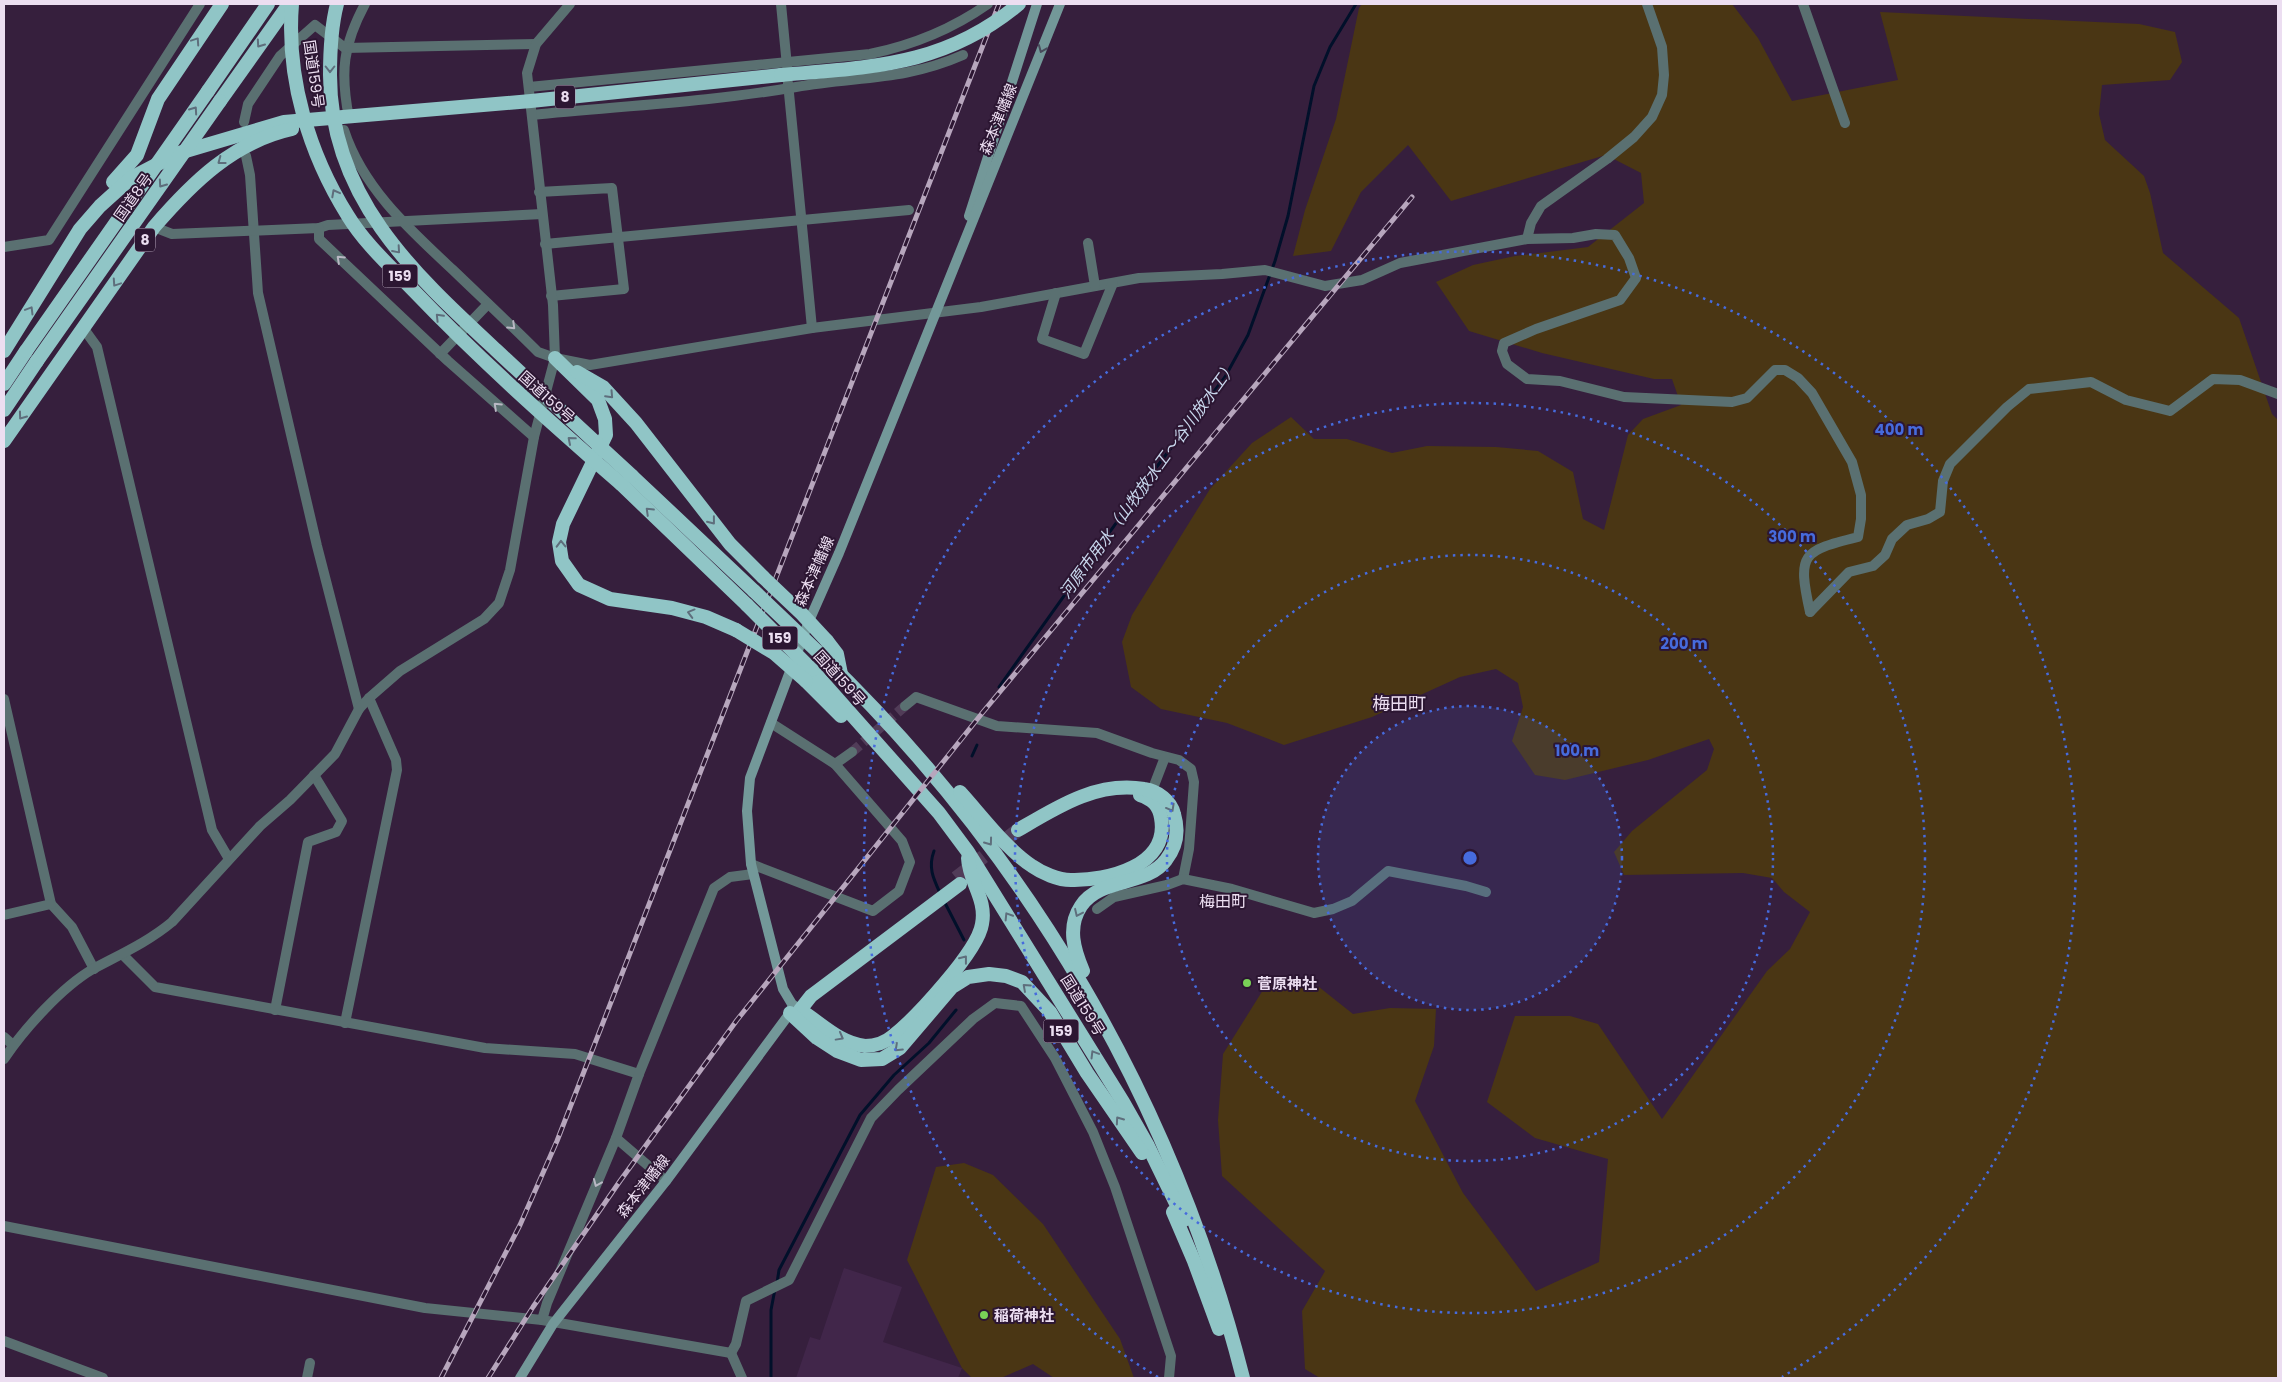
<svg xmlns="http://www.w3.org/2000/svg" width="2282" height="1382" font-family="Poppins,'Noto Sans JP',sans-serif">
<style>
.built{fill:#41264a}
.green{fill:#4a3614}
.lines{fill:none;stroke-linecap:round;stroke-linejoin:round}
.stream{stroke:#01102a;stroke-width:3}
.minor-tunnel{stroke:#513c58;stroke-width:10;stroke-dasharray:10 5;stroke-linecap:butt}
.trunk-tunnel{stroke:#513c58;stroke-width:14;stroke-dasharray:14 7;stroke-linecap:butt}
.minor{stroke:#5a7071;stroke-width:10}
.tertiary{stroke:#5a7071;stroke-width:10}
.secondary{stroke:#739899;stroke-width:10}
.trunk{stroke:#90c5c6;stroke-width:14}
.rail-casing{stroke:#b7a6bd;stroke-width:5}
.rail{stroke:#2c1632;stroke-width:3;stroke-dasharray:9;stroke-linecap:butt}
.trunk-bridge{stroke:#90c5c6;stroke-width:14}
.oneway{stroke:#5e6e7c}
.oneway2{stroke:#484a5b}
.oneway3{stroke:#b9b8c4}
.ring{fill:none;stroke:#466bdd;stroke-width:2.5;stroke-dasharray:2.5 5}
.poi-dot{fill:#79d157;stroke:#2c1632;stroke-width:2}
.labels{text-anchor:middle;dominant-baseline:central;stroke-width:4;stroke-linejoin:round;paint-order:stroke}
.shield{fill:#2c1632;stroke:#b2a2b8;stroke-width:1}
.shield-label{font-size:14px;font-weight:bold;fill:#ecdef1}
.street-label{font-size:15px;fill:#ecdef1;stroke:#2c1632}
.poi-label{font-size:15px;font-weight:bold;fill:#ecdef1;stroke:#2c1632;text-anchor:start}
.water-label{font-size:16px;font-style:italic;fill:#c8d7ed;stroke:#2c1632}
.neighbourhood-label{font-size:16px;fill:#ecdef1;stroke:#2c1632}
.quarter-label{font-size:18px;fill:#ecdef1;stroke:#2c1632}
.centre{fill:#466bdd;stroke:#2c1632;stroke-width:2.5}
.ring-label{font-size:15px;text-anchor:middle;font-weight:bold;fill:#466bdd;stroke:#2c1632;stroke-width:4;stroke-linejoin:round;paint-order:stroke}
</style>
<rect width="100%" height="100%" fill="#361f3d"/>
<polygon class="built" points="844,1268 902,1287 883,1342 962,1368 958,1378 796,1378 810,1337 820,1340"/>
<g class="green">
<polygon points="1362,4 1732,4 1758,38 1792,101 1898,80 1880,12 2139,24 2175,32 2182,62 2170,80 2102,85 2099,114 2105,140 2144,176 2150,193 2163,253 2239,318 2272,414 2278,420 2278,1378 1320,1378 1305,1369 1302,1311 1325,1271 1222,1176 1218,1120 1223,1054 1268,982 1319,987 1353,1014 1390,1008 1436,1009 1434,1046 1415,1101 1463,1193 1536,1291 1599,1262 1608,1159 1535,1138 1487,1102 1515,1016 1570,1016 1598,1024 1662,1119 1767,971 1790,949 1810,912 1784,892 1772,878 1743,873 1624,875 1614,852 1632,831 1707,770 1714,749 1709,739 1648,760 1565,780 1535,775 1512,741 1523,707 1518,683 1496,669 1460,677 1372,717 1284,745 1227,723 1161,709 1131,687 1122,642 1132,615 1210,489 1252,443 1291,417 1314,439 1347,439 1392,453 1427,446 1496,447 1538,451 1573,472 1583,519 1604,530 1628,435 1643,419 1681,405 1672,379 1654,379 1542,353 1469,331 1436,282 1473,265 1515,256 1588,247 1644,203 1641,173 1606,155 1451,201 1408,145 1361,192 1331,251 1293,256 1305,210 1336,119 1359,8"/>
<polygon points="964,1163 993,1175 1043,1224 1120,1339 1134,1378 1054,1378 1033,1364 1001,1378 972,1378 962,1368 907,1260 936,1167"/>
</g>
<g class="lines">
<g class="stream">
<polyline points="999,687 1149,477 1225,377 1248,335 1275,261 1288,216 1314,86 1330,47 1356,4"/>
<polyline points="972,756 977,745"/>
<path d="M934 851C928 867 933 878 940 893"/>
<polyline points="944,901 964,940"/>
<polyline points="777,1283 779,1270 860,1115 894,1075 929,1043 956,1010"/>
<polyline points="771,1378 771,1310 775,1289"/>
</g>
<polyline class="minor-tunnel" points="852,752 905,706"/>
<polyline class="trunk-tunnel" points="956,878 1018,830"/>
<g class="minor">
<polyline points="781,4 787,66"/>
<polyline points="1803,4 1845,123"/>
<polyline points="788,83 812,328"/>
<path d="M529 87 870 54C914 45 951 30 988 4"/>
<path d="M532 115C620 106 710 102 796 87 858 76 904 81 963 55"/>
<path d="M349 118C340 72 343 45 365 4"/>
<polyline points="244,122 248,104 280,56 315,25 345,48 536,44"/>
<path d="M344 130C363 188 409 229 453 270 481 297 510 324 538 352L555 358 590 365 812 328 981 307 1139 278 1222 274 1265 270 1325 286 1362 280 1400 263 1527 239 1573 238 1596 234 1615 235 1629 258 1636 278 1620 300 1536 329 1504 343 1502 351 1507 364 1527 379 1560 381 1624 397 1732 402 1747 398 1775 370H1785L1798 378 1812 393 1852 462 1861 495V519L1858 537C1802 551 1797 553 1810 612"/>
<polyline points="246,156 250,175 258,293 317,546 359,709"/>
<polyline points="539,192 612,188 624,289 551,296"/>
<polyline points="154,227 172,234 319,228 328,225 542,214"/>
<polyline points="319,228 319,239 448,361 534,437"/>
<polyline points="1527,239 1531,223 1541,206 1607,159 1634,137 1652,117 1662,95 1664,75 1662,47 1647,4"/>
<polyline points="1088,243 1095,286"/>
<polyline points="545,244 909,210"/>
<polyline points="4,247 49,240 200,4"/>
<polyline points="1056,293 1042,339 1084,354 1113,283"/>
<polyline points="84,329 97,347 212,830 229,859"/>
<polyline points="440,354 488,304"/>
<polyline points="1810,612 1849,572 1873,566 1885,555 1892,539 1907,525 1928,519 1940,512 1943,481 1950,464 2007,407 2029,389 2091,382 2126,400 2170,411 2213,379 2240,380 2278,394"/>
<polyline points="4,699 51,904 72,927 94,969"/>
<polyline points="905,706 916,697 997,726 1097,733 1152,753 1179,760 1191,769 1194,782 1189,849 1183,879"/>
<polyline points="835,764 852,752"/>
<polyline points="1150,796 1165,757"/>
<polyline points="751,864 873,911 899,891 910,862 902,841 835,764 771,723"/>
<polyline points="1097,909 1114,897 1167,885 1183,879 1232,889 1314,913 1333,909 1352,901 1388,871 1466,886 1486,892"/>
<polyline points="4,915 51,904"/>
<polyline points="123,955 155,987 485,1048 575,1054 639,1074"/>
<polyline points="275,1010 308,842 336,832 342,821 314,775"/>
<polyline points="345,1023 397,770 396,760 369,698"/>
<polyline points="4,1037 13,1045"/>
<polyline points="616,1138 666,1181"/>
<polyline points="4,1226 425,1308 542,1320 731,1353"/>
<polyline points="4,1341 103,1378"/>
<polyline points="731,1353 736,1344 746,1301 789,1280 871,1118 898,1090 973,1019 995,1003 1021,1006 1055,1058 1093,1132 1115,1187 1171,1356 1169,1378"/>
<polyline points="731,1353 742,1378"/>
<polyline points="307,1378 310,1363"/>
</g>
<g class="tertiary">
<path d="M4 1059C24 1029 62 987 93 969 121 954 148 942 172 922L260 826 290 800 335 754 359 709 369 698 400 671 484 619 499 603 510 570 534 437 555 358 553 305 527 73 536 44 570 4"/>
<polyline points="542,1320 547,1303 616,1138 639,1074 714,888 730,877 753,874"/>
</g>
<g class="secondary">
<polyline points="969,216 1037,4"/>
<polyline points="800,1010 792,1004 783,989 751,864 747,811 750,778 809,621 839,553 1060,4"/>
<polyline points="520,1378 553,1324 666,1181 790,1013 792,1008"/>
</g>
<g class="trunk">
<polyline points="208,91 268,4"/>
<polyline points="220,101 289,4"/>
<polyline points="113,182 137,155 158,99 222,4"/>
<polyline points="4,351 80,229 100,206 131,178 179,153 284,122 531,101 781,75"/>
<polyline points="555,358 598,400 605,419 606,435 563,524 559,542 562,561 579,585 610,599 672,608 706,617 736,630"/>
<polyline points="577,372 603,387 636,423 730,544 763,577"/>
<polyline points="4,384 26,351"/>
<polyline points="4,410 37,361"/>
<path d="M4 441 154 227C192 183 233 142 292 129"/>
<polyline points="632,476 754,591"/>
<polyline points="621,484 747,605"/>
<polyline points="827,641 837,654 841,674"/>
<path d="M820 654C1028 854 1172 1099 1243 1378"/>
<polyline points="812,670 939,813 968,852 1123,1102 1148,1146 1184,1220"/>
<polyline points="806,681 841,716"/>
<path d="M960 792C981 815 1006 849 1032 866 1042 873 1058 880 1071 880 1107 881 1170 866 1161 818 1159 805 1152 799 1140 795"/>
<path d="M1018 830C1057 807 1097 781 1144 789 1158 791 1171 801 1174 814 1179 831 1177 846 1166 860 1146 887 1100 877 1081 906 1067 927 1074 950 1083 971"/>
<path d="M960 884 811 996 800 1010C821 1023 839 1043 865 1046 875 1046 886 1042 893 1036 916 1018 978 951 982 924 987 899 969 882 968 858"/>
<polyline points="790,1013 817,1038 837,1051 861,1060 882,1059 900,1048 952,987 968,977 989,974 1006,976 1022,982 1050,1012 1087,1073 1142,1153"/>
<polyline points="1173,1212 1194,1261 1219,1329"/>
</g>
<g class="rail-casing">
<g id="rail">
<polyline points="441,1378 520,1225 557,1141 999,4"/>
<polyline points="488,1378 533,1307 620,1181 737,1020 983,712 1412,197"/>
</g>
</g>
<use href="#rail" class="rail"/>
<g class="trunk-bridge">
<path d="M292 4C286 78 309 154 348 216 365 244 391 267 413 290 479 359 549 421 621 484"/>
<path d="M337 4C331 27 330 50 330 75 330 197 413 273 496 350 541 392 586 434 632 476"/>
<path d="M781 75C872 67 945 66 1019 4"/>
<polyline points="26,351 208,91"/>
<polyline points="37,361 220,101"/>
<polyline points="763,577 802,614 827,641"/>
<polyline points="754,591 820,654"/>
<polyline points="747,605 812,670"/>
<polyline points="736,630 774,653 806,681"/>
</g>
</g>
<defs><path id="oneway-chevron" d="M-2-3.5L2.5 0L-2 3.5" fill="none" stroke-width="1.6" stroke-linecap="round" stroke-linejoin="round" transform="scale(1.25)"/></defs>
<g class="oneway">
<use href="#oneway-chevron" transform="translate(196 41) rotate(-56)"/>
<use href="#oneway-chevron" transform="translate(260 44) rotate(125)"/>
<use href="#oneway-chevron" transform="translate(330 69) rotate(90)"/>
<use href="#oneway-chevron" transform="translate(194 110) rotate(-55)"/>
<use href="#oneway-chevron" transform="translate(221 161) rotate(143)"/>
<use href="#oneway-chevron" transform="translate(162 184) rotate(125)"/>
<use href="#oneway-chevron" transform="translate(335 193) rotate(-118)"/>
<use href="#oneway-chevron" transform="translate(397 250) rotate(49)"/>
<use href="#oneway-chevron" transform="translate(116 283) rotate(124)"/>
<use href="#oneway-chevron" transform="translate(30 310) rotate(-59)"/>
<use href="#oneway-chevron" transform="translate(439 317) rotate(-134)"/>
<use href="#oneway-chevron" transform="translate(610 395) rotate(47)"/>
<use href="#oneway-chevron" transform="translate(22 416) rotate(126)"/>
<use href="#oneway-chevron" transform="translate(571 440) rotate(-139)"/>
<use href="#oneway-chevron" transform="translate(649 511) rotate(-136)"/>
<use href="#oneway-chevron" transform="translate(712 521) rotate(52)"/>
<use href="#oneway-chevron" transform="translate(561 544) rotate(-91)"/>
<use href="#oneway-chevron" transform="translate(691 613) rotate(-165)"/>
<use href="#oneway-chevron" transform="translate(1171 808) rotate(61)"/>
<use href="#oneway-chevron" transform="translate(989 842) rotate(54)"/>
<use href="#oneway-chevron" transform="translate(1078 913) rotate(115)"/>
<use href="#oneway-chevron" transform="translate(1008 916) rotate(-122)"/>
<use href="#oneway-chevron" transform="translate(964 959) rotate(-52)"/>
<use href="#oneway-chevron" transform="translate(1026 987) rotate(-138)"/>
<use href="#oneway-chevron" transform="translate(840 1037) rotate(29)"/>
<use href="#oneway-chevron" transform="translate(898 1048) rotate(137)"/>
<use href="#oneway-chevron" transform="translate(1094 1054) rotate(-121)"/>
<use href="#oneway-chevron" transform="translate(1119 1120) rotate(-125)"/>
</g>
<use class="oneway2" href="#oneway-chevron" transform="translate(1042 49) rotate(112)"/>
<g class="oneway3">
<use href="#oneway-chevron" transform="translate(340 259) rotate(-137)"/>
<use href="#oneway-chevron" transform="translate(512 326) rotate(44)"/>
<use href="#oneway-chevron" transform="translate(497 406) rotate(-137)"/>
<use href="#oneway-chevron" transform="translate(597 1183) rotate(113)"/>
</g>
<circle cx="1470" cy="858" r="152" fill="#466bdd" fill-opacity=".12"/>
<g class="ring">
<circle cx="1470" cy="858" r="152"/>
<circle cx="1470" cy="858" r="303"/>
<circle cx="1470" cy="858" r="455"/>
<path d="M1158 1377A606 606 0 1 1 1782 1377"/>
</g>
<g class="poi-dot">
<circle cx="1247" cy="983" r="5"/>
<circle cx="984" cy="1315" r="5"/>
</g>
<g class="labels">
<g class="shield">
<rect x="555" y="85.5" width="20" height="23" rx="4"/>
<rect x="135" y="228.5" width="20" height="23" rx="4"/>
<rect x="382.5" y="264.5" width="35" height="23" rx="4"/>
<rect x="762.5" y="626.5" width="35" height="23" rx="4"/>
<rect x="1043.5" y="1019.5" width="35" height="23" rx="4"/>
</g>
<g class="shield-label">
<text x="565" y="97">8</text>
<text x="145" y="240">8</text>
<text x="400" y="276">159</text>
<text x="780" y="638">159</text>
<text x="1061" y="1031">159</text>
</g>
<g class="street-label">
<text transform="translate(314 74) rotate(82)">国道159号</text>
<text transform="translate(998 119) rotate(-68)">森本津幡線</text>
<text transform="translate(133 197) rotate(-55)">国道8号</text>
<text transform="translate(547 397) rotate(42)">国道159号</text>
<text transform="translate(814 571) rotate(-66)">森本津幡線</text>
<text transform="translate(840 678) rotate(48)">国道159号</text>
<text transform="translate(1083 1005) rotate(58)">国道159号</text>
<text transform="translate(643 1186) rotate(-52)">森本津幡線</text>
</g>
<g class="poi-label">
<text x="1257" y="983">菅原神社</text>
<text x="994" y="1315">稲荷神社</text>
</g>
<g class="water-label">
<text transform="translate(1148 480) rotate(-54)">河原市用水（山牧放水工～谷川放水工）</text>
</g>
<g class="neighbourhood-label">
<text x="1223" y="901">梅田町</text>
</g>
<g class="quarter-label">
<text x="1399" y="703">梅田町</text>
</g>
</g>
<circle cx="1470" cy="858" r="8" class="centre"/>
<g class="ring-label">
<text x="1899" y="435">400 m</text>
<text x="1792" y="542">300 m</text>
<text x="1684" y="649">200 m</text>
<text x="1577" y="756">100 m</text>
</g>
<rect width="2282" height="1382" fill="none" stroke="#ecdef1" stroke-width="10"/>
</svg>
